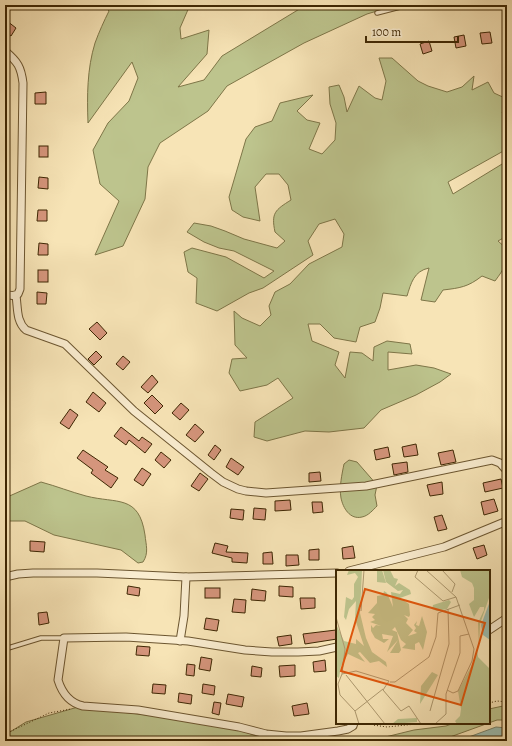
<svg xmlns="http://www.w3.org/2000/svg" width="512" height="746" font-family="Alegreya,serif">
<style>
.green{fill:#bdc48d;stroke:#7e7648}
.water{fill:#9dbeb1;stroke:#77826b}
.building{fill:#d5957c;stroke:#3e2703}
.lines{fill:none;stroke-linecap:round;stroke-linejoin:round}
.service-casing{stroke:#6c5630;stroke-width:5.5}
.minor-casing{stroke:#6c5630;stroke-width:9}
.path{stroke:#3e2703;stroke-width:1;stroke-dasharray:1 2;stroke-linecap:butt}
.service{stroke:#faedd0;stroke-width:3.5}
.minor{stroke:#faedd0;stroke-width:7}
.inset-road{fill:none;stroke:#ad986e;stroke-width:1}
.view{fill:#e0560c;fill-opacity:0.15;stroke:#e0560c;stroke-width:2}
.inset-edge{fill:none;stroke:#3e2703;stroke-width:2}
</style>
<rect width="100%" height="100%" fill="#f7e4b6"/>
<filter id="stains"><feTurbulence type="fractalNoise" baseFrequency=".005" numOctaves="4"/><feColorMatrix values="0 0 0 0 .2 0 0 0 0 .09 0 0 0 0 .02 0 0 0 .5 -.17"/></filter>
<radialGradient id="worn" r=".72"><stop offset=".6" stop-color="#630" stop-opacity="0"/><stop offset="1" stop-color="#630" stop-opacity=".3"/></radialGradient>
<g class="green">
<path d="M104 5H190L180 28 181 39 209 30 207 54 178 87 204 80 222 56 306 5H397L367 14 304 43 227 86 208 111 160 143 148 167 145 199 123 246 95 255 119 201 100 184 93 150 108 123 129 101 138 78 132 62 88 123C87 96 87 69 95 43 99 32 104 21 109 11Z"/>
<path d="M379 58H392L418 81 428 86 447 92 462 87 474 76 472 90 488 82 494 93 507 99V104L502 113H507V149L448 182 453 194 507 161V236L498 241 507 249C507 264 504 269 495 281L482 276C468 287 460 288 443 290L435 302 421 300 429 268C414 271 411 283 407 296L383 293 380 308 375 322 360 327 356 342 334 338 320 324H308L312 341 339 352 335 365 345 378 350 352 362 353 373 361 374 347 387 341 410 344 412 354 388 352V370L416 365 434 368 451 374 440 382 416 395 381 410 364 428 329 432 305 431 267 441 254 437 255 422 293 398 278 378 267 385 240 391 229 373 232 359 247 358 235 345 234 311 242 318 260 326 271 315 269 306 275 292 290 284 309 264 342 247 344 234 335 219 319 224 308 241 313 255 263 288 249 293 217 311 196 303 197 278 188 272 184 252 192 248 226 257 264 278 274 271 234 251 219 248 204 242 187 232 194 223 211 226 225 231 244 239 277 248 285 241 275 232C271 213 275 210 291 200L288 185 279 174H266L255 187 260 221 243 217 232 210 229 197 246 139 255 127 272 121 280 103 313 95 297 111 307 120 320 123 309 149 322 154 335 140 336 123 330 104 329 87 339 85 344 97 347 112 359 86 375 98 382 100 386 81Z"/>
<path d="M349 460 357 462 377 485 375 495 377 506C373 510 368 516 362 517 350 520 343 508 341 498 339 487 342 474 344 464Z"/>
<path d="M41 482C56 486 71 492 86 496 117 504 139 494 145 535 146 545 149 553 143 562L138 563 121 550 54 535 25 521H5V498Z"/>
<polygon points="503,706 507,706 507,720 497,720 439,741 369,741 414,730 446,726 454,723 489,723 489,709"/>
<polygon points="78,707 164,717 229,726 270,741 5,741 5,735 26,722"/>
</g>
<polygon class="water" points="496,727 507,728 507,741 458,741"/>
<g class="building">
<polygon points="7,21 16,28 11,36 5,32 5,24"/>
<polygon points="490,32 492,43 482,44 480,33"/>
<polygon points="464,35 466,46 456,48 454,37"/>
<polygon points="429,41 432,51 423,54 420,44"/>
<polygon points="46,92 46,104 35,104 35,93"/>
<rect x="39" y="146" width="9" height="11"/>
<polygon points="39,177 48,178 48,189 38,188"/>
<polygon points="38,210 47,210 47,221 37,221"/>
<polygon points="39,243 48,244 48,255 38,255"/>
<rect x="38" y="270" width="10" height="12"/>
<polygon points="37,292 47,293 46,304 37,304"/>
<polygon points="97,322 107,333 100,340 89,329"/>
<polygon points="96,351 102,357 94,365 88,359"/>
<polygon points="123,356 130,362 123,370 116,364"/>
<polygon points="152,375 158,382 148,393 141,387"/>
<polygon points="93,392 106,403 99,412 86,402"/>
<polygon points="152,395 163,406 155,414 144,403"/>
<polygon points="181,403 189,410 180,420 172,413"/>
<polygon points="70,409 78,415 69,429 60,423"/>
<polygon points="195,424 204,432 195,442 186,435"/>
<polygon points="121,427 139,441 142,437 152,444 145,453 129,440 126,445 114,436"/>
<polygon points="416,444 418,455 404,457 402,447"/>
<polygon points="215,445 221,450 214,460 208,455"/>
<polygon points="388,447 390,457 376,460 374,450"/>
<polygon points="83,450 108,467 105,470 118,478 111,488 91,473 93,470 77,458"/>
<polygon points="453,450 456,462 441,465 438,453"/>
<polygon points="161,452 171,460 164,468 155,460"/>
<polygon points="231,458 244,467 238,475 226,467"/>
<polygon points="407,462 408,472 394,475 392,464"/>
<polygon points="142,468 151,474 143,486 134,480"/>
<polygon points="320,472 321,481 309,482 309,473"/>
<polygon points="200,473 208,479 199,491 191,486"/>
<polygon points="501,479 503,488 485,492 483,483"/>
<polygon points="442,482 443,494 430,496 427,485"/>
<polygon points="494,499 498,511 484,515 481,502"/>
<polygon points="290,500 291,510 275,511 275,501"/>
<polygon points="312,502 322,502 323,512 313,513"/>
<polygon points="254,508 266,509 265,520 253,519"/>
<polygon points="231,509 244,510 243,520 230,518"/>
<polygon points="442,515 447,529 438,531 434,517"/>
<polygon points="30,541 45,542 44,552 30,551"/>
<polygon points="215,543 228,546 226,552 248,553 247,563 232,562 232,558 212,553"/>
<polygon points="484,545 487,555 477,559 473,548"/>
<polygon points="353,546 355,558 343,559 342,548"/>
<polygon points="319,549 319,560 309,560 309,550"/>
<polygon points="272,552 273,564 263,564 263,553"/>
<polygon points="286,555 298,555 299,565 286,566"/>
<polygon points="128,586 140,588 139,596 127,594"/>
<polygon points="279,586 293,587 293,597 279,596"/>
<rect x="205" y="588" width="15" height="10"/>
<polygon points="252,589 266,591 265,601 251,600"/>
<polygon points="300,598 315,598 315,608 301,609"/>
<polygon points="234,599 246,600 245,613 232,612"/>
<polygon points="47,612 49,623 39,625 38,613"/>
<polygon points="206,618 219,620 217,631 204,629"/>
<polygon points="336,630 337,639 305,644 303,634"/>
<polygon points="291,635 292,644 279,646 277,637"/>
<polygon points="137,646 150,647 149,656 136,655"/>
<polygon points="201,657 212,659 210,671 199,669"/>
<polygon points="325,660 326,671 314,672 313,662"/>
<polygon points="187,664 195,665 194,676 186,675"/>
<polygon points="295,665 295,676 280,677 279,666"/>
<polygon points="252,666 262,668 261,677 251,676"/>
<polygon points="153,684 166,685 165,694 152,693"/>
<polygon points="203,684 215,686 214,695 202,693"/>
<polygon points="179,693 192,695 191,704 178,702"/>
<polygon points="228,694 244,697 242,707 226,704"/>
<polygon points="214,702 221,703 219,715 212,713"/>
<polygon points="307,703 309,714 294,716 292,706"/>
</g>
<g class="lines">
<g class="service-casing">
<g id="service">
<polyline points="377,13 408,5"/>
<polyline points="5,649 41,638 64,638"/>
</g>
</g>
<g class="minor-casing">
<g id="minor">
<path d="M5 51C18 62 21 67 23 83L20 289 18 294C14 296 9 296 5 293"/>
<path d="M16 296C18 308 16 321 26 330L65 344 134 411 211 473 223 482 238 489 246 491 266 493 366 486 492 460 500 463 507 471"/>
<polyline points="349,571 444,547 507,521"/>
<polyline points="5,577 18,574 33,573 97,573 186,577 337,573"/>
<polyline points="489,630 507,618"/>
<polyline points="180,641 184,616 186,577"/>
<path d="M337 647 319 651 298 652H272L245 650 188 641 126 637 64 638 58 680C62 693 70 703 83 706L138 710 239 727 266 734 286 736H301L338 731 348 729 353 726 354 723"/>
</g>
</g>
<g class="path">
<polyline points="489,703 497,701 507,702"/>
<polyline points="373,723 373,725 387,727 426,723"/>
<polyline points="5,734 49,713 71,709"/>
</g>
<use href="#service" class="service"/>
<use href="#minor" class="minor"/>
</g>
<g transform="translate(336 570)">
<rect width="154" height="154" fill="#f7e4b6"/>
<path d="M13 0H26L24 43 30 68 36 82 50 92 51 97 43 91 34 93 24 82 22 83 29 92 12 84 5 96 3 108 0 106V54L8 71 20 74V69L28 76 19 49 20 31 13 39 10 50 8 47 10 27 16 30 18 27V14L22 7 19 3 11 5ZM41 0H46L50 13 41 12ZM47 0H54L58 8 62 9 59 16 63 13 74 20 75 24 64 28 73 34 74 45 73 47 68 45 72 49 70 53 77 60 72 66 81 63 78 61 80 58 78 55 81 51 80 55 83 56 86 46 91 62 87 80 83 72 79 74V80L66 78 70 74 65 70 59 57 56 60 61 62 65 80 63 83H54L62 70 51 82 57 66 46 64 47 69H53L48 73 39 68 35 61V55L37 58 40 55 45 56 34 52 39 50 36 47 39 44 32 43 41 33V26L47 25 48 21 51 23 57 37 55 22 64 24 67 20 62 21 50 12ZM124 0H154V25L144 54 143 78 142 53 148 40V37H144L138 47 133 34 138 30V18L136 13 126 7ZM113 30 115 32 111 39 101 41 96 39 97 35ZM141 79 142 87 154 99V154H121L119 151 124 146 125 139 122 121 139 89ZM96 102 102 105 84 134 85 116ZM62 149 81 148V152L56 154Z" fill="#bdc48d"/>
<path d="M154 31V70L147 65 145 55Z" fill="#9dbeb1"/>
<path class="inset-road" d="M82 0 79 7 107 31 120 27M90 0 120 27 138 79 136 91 122 121 117 123 111 120M106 0 119 14 116 22M25 41 28 0M0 47 9 79 6 104 20 101 53 111 47 120 65 141 73 136 85 154M6 104 2 114 4 125 19 141 23 154M10 105 49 154M54 112H59L93 87 100 67 102 43 124 35M19 141 47 119M94 141 113 74 112 39M99 154 110 144V124L124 83V66L133 64"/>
<path class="view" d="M29 19 149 53 125 135 5 101Z"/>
<rect width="154" height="154" class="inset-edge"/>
</g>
<rect width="512" height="746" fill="none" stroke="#f7e4b6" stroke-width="20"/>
<rect x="6" y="6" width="500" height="734" fill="none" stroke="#3e2703" stroke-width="2"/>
<rect x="10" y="10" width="492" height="726" fill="none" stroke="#3e2703"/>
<path d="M366 36v6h92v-6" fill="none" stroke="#3e2703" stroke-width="2"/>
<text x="372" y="36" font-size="12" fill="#3e2703" stroke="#faedd0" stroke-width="3" paint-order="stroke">100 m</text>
<rect width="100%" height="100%" filter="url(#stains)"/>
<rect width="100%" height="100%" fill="url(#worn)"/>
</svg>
